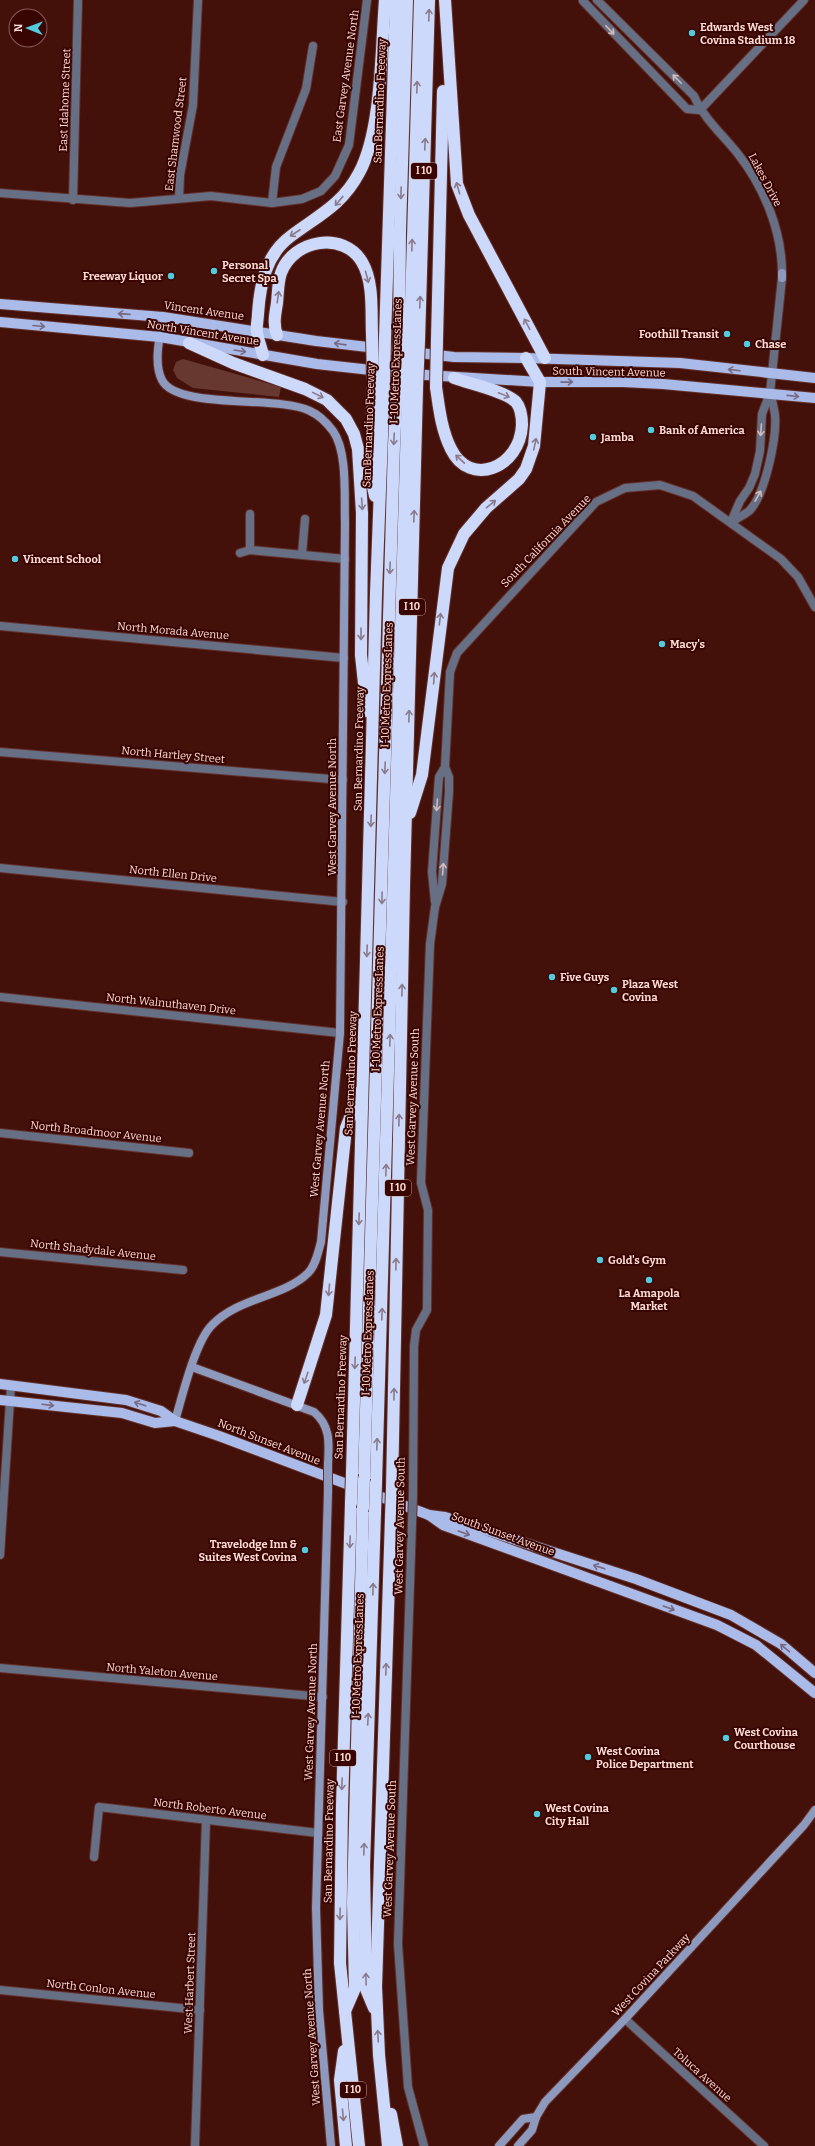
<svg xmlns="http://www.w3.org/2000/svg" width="815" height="2146" font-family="Bitter,serif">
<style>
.green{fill:#663830}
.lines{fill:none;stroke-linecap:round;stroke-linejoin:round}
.street-casing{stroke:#62302a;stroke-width:10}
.secondary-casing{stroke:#62302a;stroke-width:10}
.primary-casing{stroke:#62302a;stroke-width:12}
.highway-casing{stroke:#62302a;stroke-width:14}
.street{stroke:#676f85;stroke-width:8}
.secondary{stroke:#8d99bd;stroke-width:8}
.primary{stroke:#aabae9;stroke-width:10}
.highway{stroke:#cdd9fb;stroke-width:12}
.street-bridge-casing{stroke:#62302a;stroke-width:10;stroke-linecap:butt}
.secondary-bridge-casing{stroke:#62302a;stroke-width:10;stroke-linecap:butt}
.highway-bridge-casing{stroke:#62302a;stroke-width:14;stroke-linecap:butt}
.street-bridge{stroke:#676f85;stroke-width:8}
.secondary-bridge{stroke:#8d99bd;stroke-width:8}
.highway-bridge{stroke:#cdd9fb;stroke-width:12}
.oneway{stroke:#8a7a8b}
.oneway2{stroke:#d1babc}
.oneway3{stroke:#776981}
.poi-dot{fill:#54cadd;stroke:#380502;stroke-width:1.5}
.labels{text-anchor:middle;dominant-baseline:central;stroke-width:4;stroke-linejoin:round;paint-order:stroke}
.shield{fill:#380502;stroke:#c39a95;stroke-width:1}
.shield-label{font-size:10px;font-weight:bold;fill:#fedad4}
.poi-label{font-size:11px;font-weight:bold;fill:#fedad4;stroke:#380502;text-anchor:start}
.street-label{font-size:11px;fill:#fedad4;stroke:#380502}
</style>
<rect width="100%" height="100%" fill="#44100a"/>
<polygon class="green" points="183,359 281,387 279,397 193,388 177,378 173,370 176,362"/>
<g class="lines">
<g class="street-casing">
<g id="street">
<path d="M597 0 694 96C704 119 723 135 738 154 764 187 782 231 782 273"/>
<polyline points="583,1 687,109 700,110"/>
<polyline points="700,110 804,0"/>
<polyline points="0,193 130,203 211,196 272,203 302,199 321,191 335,176 349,145 367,0"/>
<polyline points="179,198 180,175 193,105 198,0"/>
<polyline points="73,200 78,0"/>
<polyline points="272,203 276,167 306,89 313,46"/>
<polyline points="731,522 740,501 749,488 755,474 760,451 762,414 770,393 782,278"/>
<path d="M731 522C736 519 744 515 749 511 765 496 777 437 775 415 774 408 772 401 771 394"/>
<polyline points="250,550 250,514"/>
<polyline points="240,553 250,550 345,559"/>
<polyline points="302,554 305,519"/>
<polyline points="0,626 344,658"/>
<polyline points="0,752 343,780"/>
<polyline points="0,868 343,902"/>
<polyline points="435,902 432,872 439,777 445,767"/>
<polyline points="0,997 340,1033"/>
<polyline points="0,1133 189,1153"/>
<polyline points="0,1252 183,1270"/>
<polyline points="413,1495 414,1346 416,1330 427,1310 428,1210 421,1183 430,944 435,907 442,884 449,792 449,777 445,767 450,672 457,653 596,502 625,488 660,485 693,496 781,559 798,577 815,607"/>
<polyline points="412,1523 398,1944 408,2087 424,2146"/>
<polyline points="0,1555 11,1385"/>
<polyline points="0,1668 323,1697"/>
<polyline points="94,1857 99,1807 318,1833"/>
<polyline points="0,1990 200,2010"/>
<polyline points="625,2019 764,2146"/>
<polyline points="195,2146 206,1820"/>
</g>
</g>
<g class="secondary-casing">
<g id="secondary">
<polyline points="782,278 782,273"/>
<path d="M163 317C160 335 153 363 162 380 177 410 279 395 310 411 319 415 327 423 333 431 348 452 344 498 345 523L340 1033 321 1242C318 1252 316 1265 308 1273 284 1297 239 1297 212 1325 195 1342 182 1397 175 1421"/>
<path d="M192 1367 314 1412C331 1426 329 1444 328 1464"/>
<polyline points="328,1492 316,1908 319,2010 331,2146"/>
<polyline points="499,2146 523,2119 536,2117"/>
<polyline points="518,2146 532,2130 536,2117 545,2102 625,2019 804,1825 815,1810"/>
</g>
</g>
<g class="primary-casing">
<g id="primary">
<polyline points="0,304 163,317 316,341 454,357 526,358 680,363 815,378"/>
<polyline points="0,322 160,337 317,364 380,371"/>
<polyline points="410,374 540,382 623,382 663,384 815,398"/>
<polyline points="0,1384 126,1400 161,1411 175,1421 219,1436 429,1515 445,1517 636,1579 731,1615 781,1644 815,1673"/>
<polyline points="0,1400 122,1413 155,1423 175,1421"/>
<polyline points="429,1515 443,1525 717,1625 756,1645 815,1693"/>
</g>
</g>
<g class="highway-casing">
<g id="highway">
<polyline points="445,0 457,184 469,215 545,358"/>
<path d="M277 335C273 324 275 315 277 303 278 293 278 281 281 273 293 239 344 231 362 262 374 282 371 312 372 334"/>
<polyline points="385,338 396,0"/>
<polyline points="399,339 400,231 407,0"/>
<polyline points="410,340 420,0"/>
<polyline points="437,340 443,91"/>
<polyline points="419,341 429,0"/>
<polyline points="189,343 233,363 305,389 327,400 346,419 354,434 358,449 362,513 361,655 367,711"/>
<path d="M263 355C261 347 258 340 257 332 256 326 258 319 258 314 260 284 266 254 291 236 319 215 342 205 359 173 382 131 381 49 385 0"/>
<polyline points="373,382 371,478 375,496"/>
<path d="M436 387C439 407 441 429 451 449 470 488 520 468 522 425 522 417 521 408 516 402 505 391 470 384 454 378"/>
<polyline points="410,813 422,775 448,568 464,534 486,508 519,479 526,469 534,446 540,382 526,358"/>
<polyline points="297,1405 326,1315 346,1128 360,1092"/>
<polyline points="352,1474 376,594 384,383"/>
<polyline points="364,1479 394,446 397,386"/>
<polyline points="376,1483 408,387"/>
<polyline points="392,1489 404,886 417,388"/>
<polyline points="351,1503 342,1806 340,1963 359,2146"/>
<polyline points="374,2008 366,1989 364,1866 375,1512"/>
<polyline points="345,2011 355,1988 353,1903 363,1508"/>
<polyline points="344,2051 340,2080 346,2146"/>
<polyline points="391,2114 397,2146"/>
<polyline points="388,2146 379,2055 376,1987 391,1517"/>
</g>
</g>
<use href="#street" class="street"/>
<use href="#secondary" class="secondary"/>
<use href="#primary" class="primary"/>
<use href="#highway" class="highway"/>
<g class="street-bridge-casing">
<polyline id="street-bridge" points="412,1523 413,1495"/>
</g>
<g class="secondary-bridge-casing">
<polyline id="secondary-bridge" points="328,1492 328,1464"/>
</g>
<g class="highway-bridge-casing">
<g id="highway-bridge">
<polyline points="372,334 373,382"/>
<polyline points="384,383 385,338"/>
<polyline points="397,386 399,339"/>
<polyline points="408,387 410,340"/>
<polyline points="436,387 437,340"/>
<polyline points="417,388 419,341"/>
<polyline points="351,1503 352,1474"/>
<polyline points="363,1508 364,1479"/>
<polyline points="375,1512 376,1483"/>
<polyline points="391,1517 392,1489"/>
</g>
</g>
<use href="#street-bridge" class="street-bridge"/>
<use href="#secondary-bridge" class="secondary-bridge"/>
<use href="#highway-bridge" class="highway-bridge"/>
</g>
<defs><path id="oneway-shaft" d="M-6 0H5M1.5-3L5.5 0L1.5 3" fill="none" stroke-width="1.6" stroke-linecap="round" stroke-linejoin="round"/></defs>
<g class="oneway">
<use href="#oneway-shaft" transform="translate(429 15) rotate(-88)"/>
<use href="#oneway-shaft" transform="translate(417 87) rotate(-88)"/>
<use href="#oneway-shaft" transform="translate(425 144) rotate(-88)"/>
<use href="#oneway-shaft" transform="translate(458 188) rotate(-106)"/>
<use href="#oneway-shaft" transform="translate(401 193) rotate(92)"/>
<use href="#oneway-shaft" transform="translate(339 201) rotate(130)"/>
<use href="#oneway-shaft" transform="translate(295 233) rotate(147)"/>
<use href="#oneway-shaft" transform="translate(412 245) rotate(-89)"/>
<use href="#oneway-shaft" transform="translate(367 277) rotate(75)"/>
<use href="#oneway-shaft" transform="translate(278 297) rotate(-82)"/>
<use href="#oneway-shaft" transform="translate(420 302) rotate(-88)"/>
<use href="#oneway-shaft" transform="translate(527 324) rotate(-118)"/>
<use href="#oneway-shaft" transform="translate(318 395) rotate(26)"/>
<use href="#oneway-shaft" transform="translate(504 395) rotate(22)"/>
<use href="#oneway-shaft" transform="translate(394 439) rotate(93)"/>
<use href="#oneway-shaft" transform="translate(535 444) rotate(-78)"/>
<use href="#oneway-shaft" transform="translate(460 459) rotate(-137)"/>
<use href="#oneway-shaft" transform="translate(362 504) rotate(86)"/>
<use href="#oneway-shaft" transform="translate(491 504) rotate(-39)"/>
<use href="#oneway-shaft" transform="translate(414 516) rotate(-88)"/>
<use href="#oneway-shaft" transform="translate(390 568) rotate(92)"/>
<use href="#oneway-shaft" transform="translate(440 619) rotate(-83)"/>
<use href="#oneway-shaft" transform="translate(361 634) rotate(90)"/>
<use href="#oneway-shaft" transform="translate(434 678) rotate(-86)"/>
<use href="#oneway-shaft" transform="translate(409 716) rotate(-88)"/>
<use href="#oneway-shaft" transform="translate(385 768) rotate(92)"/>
<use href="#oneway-shaft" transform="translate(371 821) rotate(92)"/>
<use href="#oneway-shaft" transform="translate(382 898) rotate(91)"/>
<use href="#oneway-shaft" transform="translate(367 951) rotate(92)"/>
<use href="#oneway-shaft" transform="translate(402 990) rotate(-89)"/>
<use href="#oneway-shaft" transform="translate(390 1040) rotate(-88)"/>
<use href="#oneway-shaft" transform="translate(399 1120) rotate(-89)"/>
<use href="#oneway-shaft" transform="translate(386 1170) rotate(-88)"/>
<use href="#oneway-shaft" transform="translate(359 1219) rotate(92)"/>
<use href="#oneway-shaft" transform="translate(396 1264) rotate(-89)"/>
<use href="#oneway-shaft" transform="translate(329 1290) rotate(95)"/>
<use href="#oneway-shaft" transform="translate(382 1314) rotate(-88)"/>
<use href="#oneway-shaft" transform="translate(355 1363) rotate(92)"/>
<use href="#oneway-shaft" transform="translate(306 1378) rotate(109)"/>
<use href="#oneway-shaft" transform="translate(394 1394) rotate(-89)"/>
<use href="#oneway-shaft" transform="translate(377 1444) rotate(-88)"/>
<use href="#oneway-shaft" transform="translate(350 1542) rotate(92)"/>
<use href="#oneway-shaft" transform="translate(373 1589) rotate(-89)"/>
<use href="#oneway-shaft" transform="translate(386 1669) rotate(-88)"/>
<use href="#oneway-shaft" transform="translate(368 1719) rotate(-87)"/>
<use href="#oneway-shaft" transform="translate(342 1784) rotate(92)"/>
<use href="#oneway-shaft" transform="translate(364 1849) rotate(-88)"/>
<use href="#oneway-shaft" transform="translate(340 1914) rotate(91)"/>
<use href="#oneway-shaft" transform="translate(366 1979) rotate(-91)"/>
<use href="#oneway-shaft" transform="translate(378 2036) rotate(-93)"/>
<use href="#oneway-shaft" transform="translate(343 2115) rotate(85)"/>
</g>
<g class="oneway2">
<use href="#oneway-shaft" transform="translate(610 30) rotate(46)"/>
<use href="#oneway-shaft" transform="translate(677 79) rotate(-135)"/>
<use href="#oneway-shaft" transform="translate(761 430) rotate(94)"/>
<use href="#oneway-shaft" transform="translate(758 496) rotate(-61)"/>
<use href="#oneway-shaft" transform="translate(437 805) rotate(94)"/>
<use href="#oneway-shaft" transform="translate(443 869) rotate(-86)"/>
</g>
<g class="oneway3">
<use href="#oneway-shaft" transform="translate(124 314) rotate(-176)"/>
<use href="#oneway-shaft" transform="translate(39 326) rotate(5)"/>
<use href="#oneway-shaft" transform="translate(340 344) rotate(-172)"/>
<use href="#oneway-shaft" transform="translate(240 351) rotate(9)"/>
<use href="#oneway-shaft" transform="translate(734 370) rotate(-173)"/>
<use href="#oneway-shaft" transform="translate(567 382) rotate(-1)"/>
<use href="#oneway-shaft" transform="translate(793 396) rotate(6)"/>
<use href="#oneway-shaft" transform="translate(140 1404) rotate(-162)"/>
<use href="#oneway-shaft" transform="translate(48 1405) rotate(7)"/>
<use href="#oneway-shaft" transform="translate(464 1533) rotate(20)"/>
<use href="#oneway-shaft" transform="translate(599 1567) rotate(-162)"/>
<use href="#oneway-shaft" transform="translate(669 1608) rotate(20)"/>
<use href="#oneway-shaft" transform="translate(785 1648) rotate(-140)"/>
</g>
<g class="poi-dot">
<circle cx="692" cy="33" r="4"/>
<circle cx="214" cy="271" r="4"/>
<circle cx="171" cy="276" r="4"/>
<circle cx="727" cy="334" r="4"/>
<circle cx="747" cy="344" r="4"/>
<circle cx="651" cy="430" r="4"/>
<circle cx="593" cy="437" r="4"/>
<circle cx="15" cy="559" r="4"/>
<circle cx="662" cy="644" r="4"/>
<circle cx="552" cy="977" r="4"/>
<circle cx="614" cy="990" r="4"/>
<circle cx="600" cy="1260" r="4"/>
<circle cx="649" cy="1280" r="4"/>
<circle cx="305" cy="1550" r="4"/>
<circle cx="726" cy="1738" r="4"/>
<circle cx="588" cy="1757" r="4"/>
<circle cx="537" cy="1814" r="4"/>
</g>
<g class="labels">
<g class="shield">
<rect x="411" y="163" width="26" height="16" rx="3"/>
<rect x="399" y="599" width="26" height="16" rx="3"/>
<rect x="385" y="1180" width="26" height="16" rx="3"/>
<rect x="330" y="1750" width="26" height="16" rx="3"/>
<rect x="340" y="2082" width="26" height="16" rx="3"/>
</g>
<g class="shield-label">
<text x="424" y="171">I 10</text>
<text x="412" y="607">I 10</text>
<text x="398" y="1188">I 10</text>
<text x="343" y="1758">I 10</text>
<text x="353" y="2090">I 10</text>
</g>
<g class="poi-label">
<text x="700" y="27">Edwards West<tspan x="700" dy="13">Covina Stadium 18</tspan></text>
<text x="222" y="265">Personal<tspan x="222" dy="13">Secret Spa</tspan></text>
<text x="163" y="276" text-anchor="end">Freeway Liquor</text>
<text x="719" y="334" text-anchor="end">Foothill Transit</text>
<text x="755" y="344">Chase</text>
<text x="659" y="430">Bank of America</text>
<text x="601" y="437">Jamba</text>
<text x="23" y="559">Vincent School</text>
<text x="670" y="644">Macy's</text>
<text x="560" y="977">Five Guys</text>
<text x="622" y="984">Plaza West<tspan x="622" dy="13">Covina</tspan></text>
<text x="608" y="1260">Gold's Gym</text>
<text x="649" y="1293" text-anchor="middle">La Amapola<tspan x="649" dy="13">Market</tspan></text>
<text x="297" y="1544" text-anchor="end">Travelodge Inn &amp;<tspan x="297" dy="13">Suites West Covina</tspan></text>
<text x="734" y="1732">West Covina<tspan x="734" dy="13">Courthouse</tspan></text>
<text x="596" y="1751">West Covina<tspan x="596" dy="13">Police Department</tspan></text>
<text x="545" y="1808">West Covina<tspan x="545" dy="13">City Hall</tspan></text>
</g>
<g class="street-label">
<text transform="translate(346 76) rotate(-82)">East Garvey Avenue North</text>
<text transform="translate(65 100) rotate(-88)">East Idahome Street</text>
<text transform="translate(380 101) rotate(-88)">San Bernardino Freeway</text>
<text transform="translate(176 134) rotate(-83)">East Shamwood Street</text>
<text transform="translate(765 180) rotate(62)">Lakes Drive</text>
<text transform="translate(204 311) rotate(8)">Vincent Avenue</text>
<text transform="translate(203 333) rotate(9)">North Vincent Avenue</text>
<text transform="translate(396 361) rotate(-88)">I-10 Metro ExpressLanes</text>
<text transform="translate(609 372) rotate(1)">South Vincent Avenue</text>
<text transform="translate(369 425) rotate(-88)">San Bernardino Freeway</text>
<text transform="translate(546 541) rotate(-46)">South California Avenue</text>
<text transform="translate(173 631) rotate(5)">North Morada Avenue</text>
<text transform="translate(387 685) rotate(-88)">I-10 Metro ExpressLanes</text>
<text transform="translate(359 749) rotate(-89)">San Bernardino Freeway</text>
<text transform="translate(173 755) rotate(5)">North Hartley Street</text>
<text transform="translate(332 807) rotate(-90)">West Garvey Avenue North</text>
<text transform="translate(173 874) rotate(6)">North Ellen Drive</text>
<text transform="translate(171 1004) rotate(6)">North Walnuthaven Drive</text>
<text transform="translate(378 1009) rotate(-88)">I-10 Metro ExpressLanes</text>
<text transform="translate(351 1073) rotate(-88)">San Bernardino Freeway</text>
<text transform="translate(413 1097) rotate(-88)">West Garvey Avenue South</text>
<text transform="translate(320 1129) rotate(-85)">West Garvey Avenue North</text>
<text transform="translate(96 1132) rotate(6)">North Broadmoor Avenue</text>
<text transform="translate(93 1250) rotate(6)">North Shadydale Avenue</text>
<text transform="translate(368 1333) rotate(-88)">I-10 Metro ExpressLanes</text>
<text transform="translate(341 1397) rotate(-88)">San Bernardino Freeway</text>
<text transform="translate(269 1442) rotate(21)">North Sunset Avenue</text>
<text transform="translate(400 1526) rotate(-89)">West Garvey Avenue South</text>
<text transform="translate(503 1534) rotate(20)">South Sunset Avenue</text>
<text transform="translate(358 1656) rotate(-88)">I-10 Metro ExpressLanes</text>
<text transform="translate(162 1672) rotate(5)">North Yaleton Avenue</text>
<text transform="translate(311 1712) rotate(-88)">West Garvey Avenue North</text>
<text transform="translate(210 1809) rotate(7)">North Roberto Avenue</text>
<text transform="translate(329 1841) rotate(-89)">San Bernardino Freeway</text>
<text transform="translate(390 1849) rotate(-88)">West Garvey Avenue South</text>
<text transform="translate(651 1975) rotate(-47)">West Covina Parkway</text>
<text transform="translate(190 1983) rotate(-88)">West Harbert Street</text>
<text transform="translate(101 1989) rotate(6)">North Conlon Avenue</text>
<text transform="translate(312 2037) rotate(-94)">West Garvey Avenue North</text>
<text transform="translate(702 2075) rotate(42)">Toluca Avenue</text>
</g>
</g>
<g transform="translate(28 28) rotate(271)"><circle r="19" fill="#380502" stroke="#875a56"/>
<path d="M0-3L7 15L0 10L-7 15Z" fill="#54cadd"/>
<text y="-6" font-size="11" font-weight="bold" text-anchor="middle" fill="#fedad4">N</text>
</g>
</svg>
